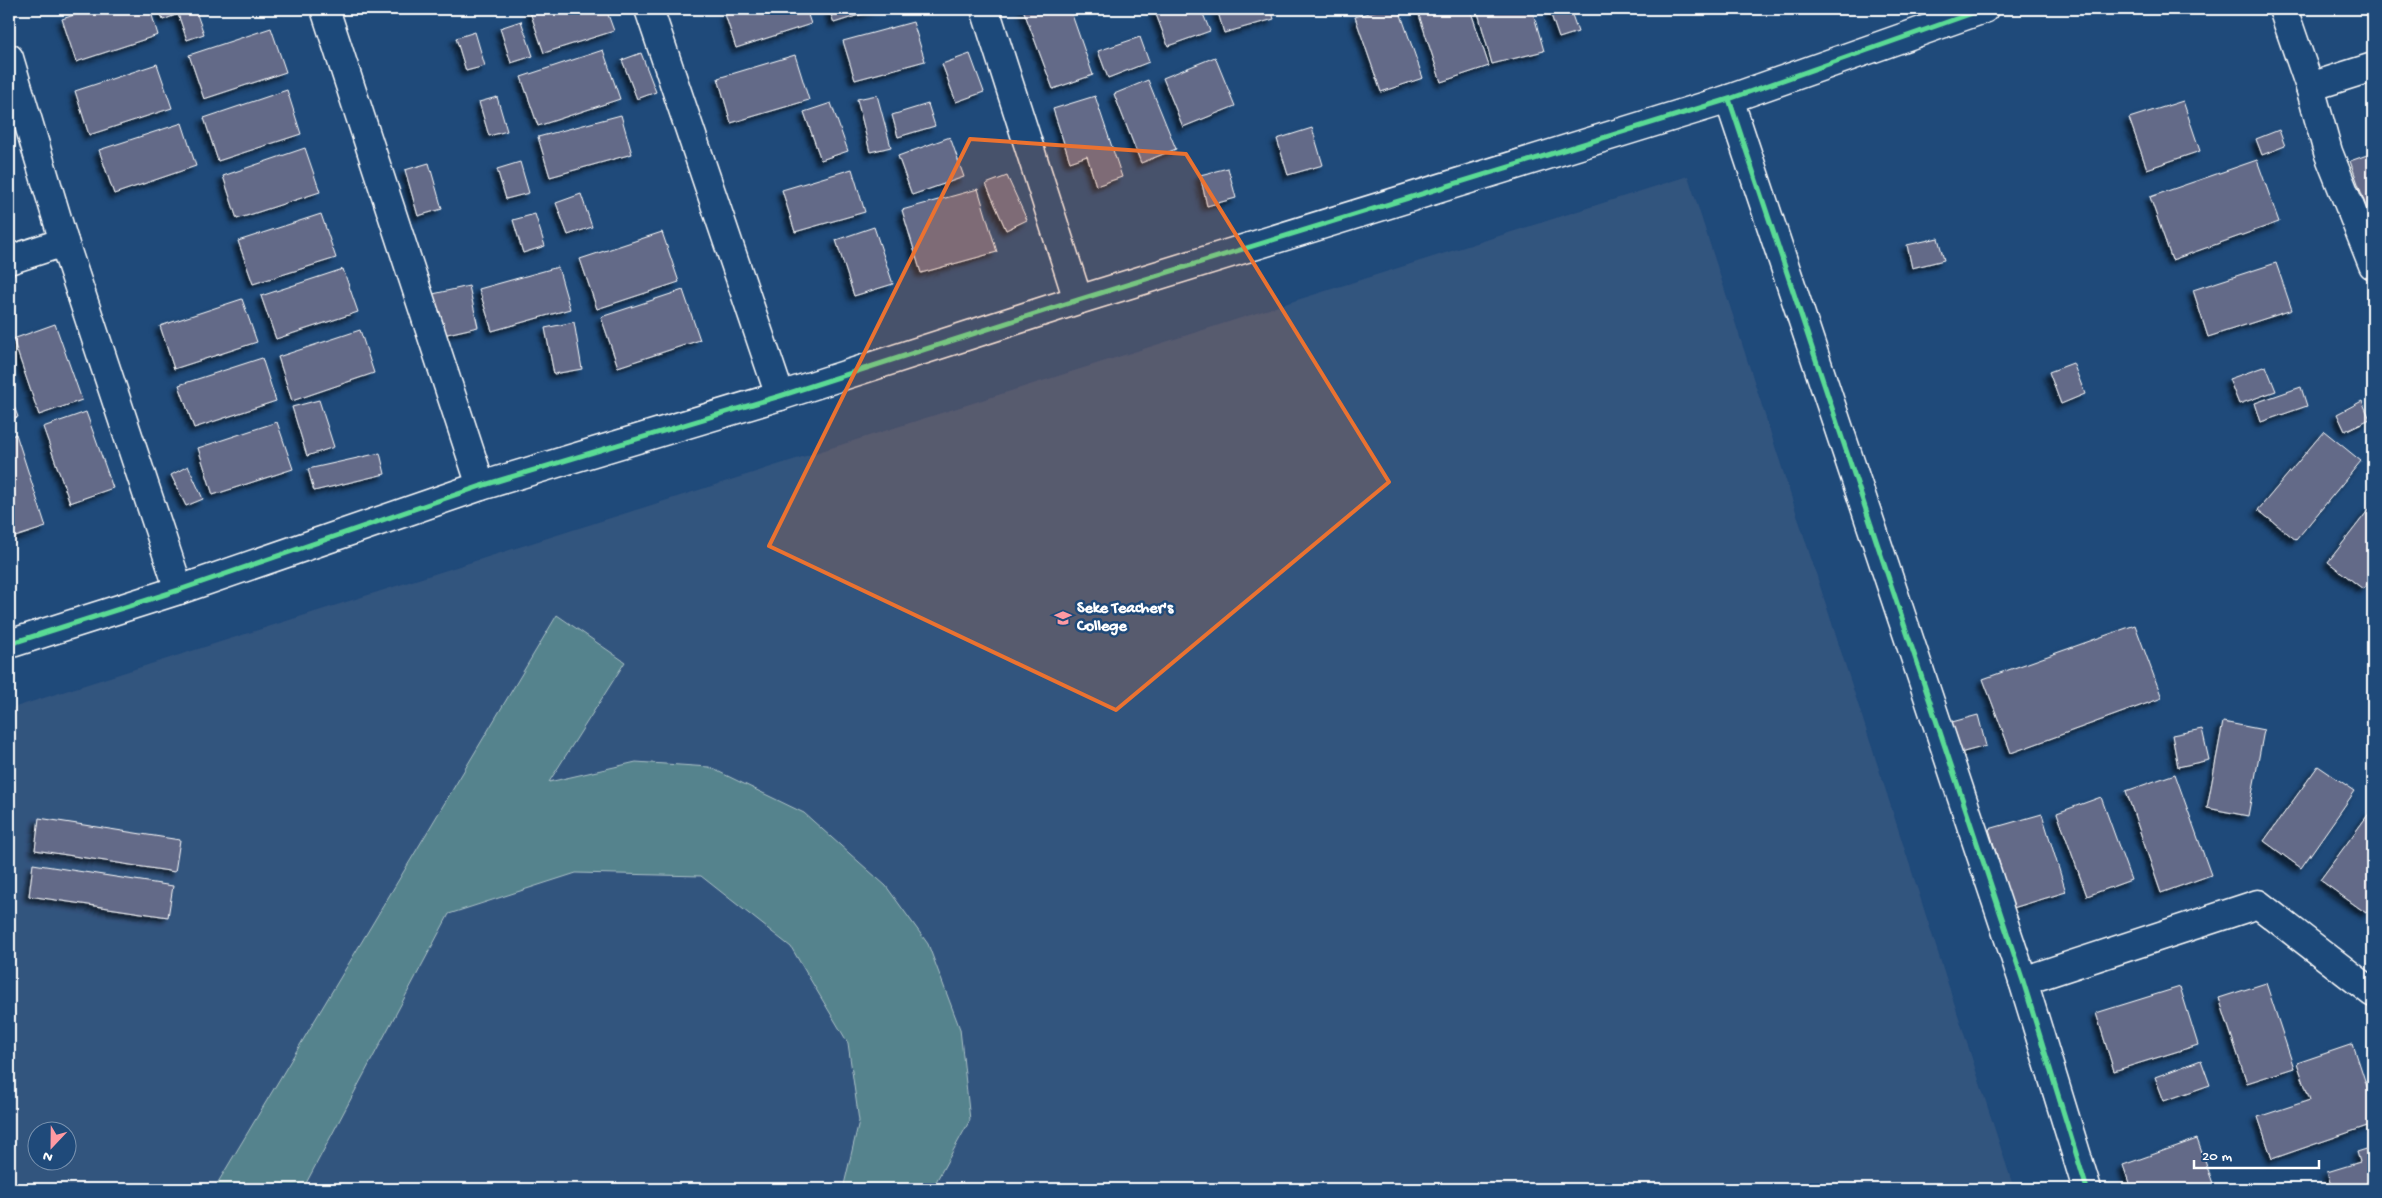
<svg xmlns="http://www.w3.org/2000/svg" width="2382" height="1198" font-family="'Gochi Hand',sans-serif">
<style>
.built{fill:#33547e;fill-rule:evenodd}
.green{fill:#55838d;stroke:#aac1c6}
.building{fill:#636a88;stroke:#fff;filter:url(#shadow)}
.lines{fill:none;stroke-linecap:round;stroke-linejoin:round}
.street-casing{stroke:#fff;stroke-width:31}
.secondary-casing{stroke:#fff;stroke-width:31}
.street{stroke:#1f4a7a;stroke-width:28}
.secondary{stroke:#1f4a7a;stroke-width:28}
.cycleway-casing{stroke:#1f4a7a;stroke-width:8}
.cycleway{stroke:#5adb95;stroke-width:5}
.marked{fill:#eb7230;fill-opacity:0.2;stroke:#eb7230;stroke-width:4;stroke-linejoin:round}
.labels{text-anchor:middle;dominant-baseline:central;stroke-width:5;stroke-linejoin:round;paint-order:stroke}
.poi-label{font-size:16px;font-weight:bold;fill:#fff;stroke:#1f4a7a;text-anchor:start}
</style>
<defs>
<filter id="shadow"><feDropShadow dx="-4.5" dy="4.5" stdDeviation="2.5" flood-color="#0009"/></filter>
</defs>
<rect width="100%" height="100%" fill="#1f4a7a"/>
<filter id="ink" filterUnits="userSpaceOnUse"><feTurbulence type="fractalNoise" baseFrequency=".02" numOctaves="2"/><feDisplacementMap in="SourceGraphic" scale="10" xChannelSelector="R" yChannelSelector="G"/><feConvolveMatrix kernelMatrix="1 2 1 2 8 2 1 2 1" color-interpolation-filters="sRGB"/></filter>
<g filter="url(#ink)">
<path class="built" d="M1688 176 2014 1189H9V709ZM38 1130H68V1160H38Z"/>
<polygon class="green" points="557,615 625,662 549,782 636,762 709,767 804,813 886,886 928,944 960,1029 970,1120 932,1189 843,1189 859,1121 848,1043 791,947 701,876 576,873 449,914 303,1189 214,1189"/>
<g class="building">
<polygon points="92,9 150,9 158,35 76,62 62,19"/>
<polygon points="159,9 195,9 204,34 187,40 178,14 163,20"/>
<polygon points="529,9 606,9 614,31 544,53"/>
<polygon points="743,9 806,9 811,24 736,48 725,14"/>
<polygon points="829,9 878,9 834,23"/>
<polygon points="1023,9 1070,9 1093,75 1053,89"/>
<polygon points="1154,9 1201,9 1210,31 1168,46"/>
<polygon points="1217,9 1271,9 1274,19 1224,33"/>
<polygon points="1381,9 1399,9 1423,78 1381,92 1355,17"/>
<polygon points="1417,9 1470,9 1489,66 1441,82"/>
<polygon points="1477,9 1532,9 1544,51 1492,64"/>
<polygon points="1549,9 1570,9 1578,32 1559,38"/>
<polygon points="521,21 533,56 511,63 500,28"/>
<polygon points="913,22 925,61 855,80 843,41"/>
<polygon points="271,28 286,72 204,99 189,55"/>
<polygon points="475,32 485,66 466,71 456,38"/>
<polygon points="1140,37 1149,62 1108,78 1098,51"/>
<polygon points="603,50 620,99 538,126 521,77"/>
<polygon points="641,53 656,92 637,99 622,60"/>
<polygon points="970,54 984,92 956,102 942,64"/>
<polygon points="795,55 809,100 731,123 718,78"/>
<polygon points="1215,57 1235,106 1183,127 1163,78"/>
<polygon points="157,64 172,108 89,135 75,91"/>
<polygon points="1148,80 1176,149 1141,163 1114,94"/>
<polygon points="287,90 301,134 218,161 204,118"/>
<polygon points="877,95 891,147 870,152 857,99"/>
<polygon points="1095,96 1122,177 1096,186 1087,156 1070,162 1053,109"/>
<polygon points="497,97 507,131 489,136 479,102"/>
<polygon points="2183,101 2200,151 2147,169 2129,118"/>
<polygon points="831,103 848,151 821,160 804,112"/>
<polygon points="928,104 935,126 898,137 892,115"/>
<polygon points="621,115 632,154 550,177 538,137"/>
<polygon points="182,123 196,166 114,194 99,150"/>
<polygon points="1312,128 1323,165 1288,175 1277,139"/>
<polygon points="2279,130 2285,146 2262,155 2256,139"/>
<polygon points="950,137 964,177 912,195 898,156"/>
<polygon points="305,148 320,192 237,219 223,176"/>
<polygon points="2373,153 2373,226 2350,161"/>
<polygon points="2257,160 2279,222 2172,260 2150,197"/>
<polygon points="520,162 529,193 506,199 497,169"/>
<polygon points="429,163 442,209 418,216 405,170"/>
<polygon points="1228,168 1236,198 1207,206 1200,175"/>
<polygon points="852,169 865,212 795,232 782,190"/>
<polygon points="1007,176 1027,220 1006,230 986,184"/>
<polygon points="978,189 997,252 921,273 902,210"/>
<polygon points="581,194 592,227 568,235 556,203"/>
<polygon points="321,214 336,258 253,284 238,241"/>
<polygon points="535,214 545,246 523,253 513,220"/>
<polygon points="874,227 893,284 854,296 836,240"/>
<polygon points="662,232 679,282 597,309 580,259"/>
<polygon points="1938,238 1944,260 1912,268 1907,245"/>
<polygon points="2276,263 2292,310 2208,337 2193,290"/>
<polygon points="558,267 570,309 492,331 479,289"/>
<polygon points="343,269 358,312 276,339 261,296"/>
<polygon points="469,286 478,327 443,335 433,294"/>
<polygon points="683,290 700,340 618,367 601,317"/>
<polygon points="242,299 257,342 174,369 160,326"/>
<polygon points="574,322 582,369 554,374 545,328"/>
<polygon points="55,324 82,400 39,415 13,339"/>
<polygon points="360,330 374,373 292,401 278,357"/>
<polygon points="262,358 276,401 194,428 179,385"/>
<polygon points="2073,363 2085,394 2061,404 2049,372"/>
<polygon points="2266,366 2276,391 2239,404 2229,379"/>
<polygon points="2301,387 2307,406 2261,422 2255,403"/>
<polygon points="9,393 18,417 9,420"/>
<polygon points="319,400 334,447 307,456 292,407"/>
<polygon points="2362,401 2370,419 2345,431 2337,414"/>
<polygon points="86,412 113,488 70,503 43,427"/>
<polygon points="277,422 293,469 213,495 198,448"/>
<polygon points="2324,431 2361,461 2296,540 2258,510"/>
<polygon points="16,434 46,527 9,539 9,437"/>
<polygon points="380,453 385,474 314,491 308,469"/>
<polygon points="188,466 203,499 186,506 171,475"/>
<polygon points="2373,504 2373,577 2363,589 2328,562"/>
<polygon points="2135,625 2162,698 2011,753 1983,679"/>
<polygon points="1978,715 1986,746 1960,753 1952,722"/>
<polygon points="2223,722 2264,730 2248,816 2207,808"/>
<polygon points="2202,729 2209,760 2178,767 2172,735"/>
<polygon points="2318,766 2355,791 2301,868 2264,841"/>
<polygon points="2175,774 2211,875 2161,893 2126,791"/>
<polygon points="2101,797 2131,880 2087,896 2057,813"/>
<polygon points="2370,812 2373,815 2373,904 2366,913 2320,880"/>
<polygon points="2042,814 2066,892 2013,908 1989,829"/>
<polygon points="39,818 180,840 175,872 35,850"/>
<polygon points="33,864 173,886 168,917 29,896"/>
<polygon points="2266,983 2294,1068 2247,1083 2219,998"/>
<polygon points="2180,987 2198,1045 2114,1071 2096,1013"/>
<polygon points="2353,1044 2373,1105 2373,1124 2272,1159 2258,1117 2310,1100 2297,1063"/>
<polygon points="2201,1060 2210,1085 2164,1101 2155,1077"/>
<polygon points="2197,1139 2215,1189 2131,1189 2123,1165"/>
<polygon points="2373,1147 2373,1189 2369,1189 2368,1184 2354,1189 2332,1189 2327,1172 2360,1162 2357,1152"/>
</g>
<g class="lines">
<g class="street-casing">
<g id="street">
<polyline points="325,9 481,486"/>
<polyline points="649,9 780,396"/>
<polyline points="985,9 1078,300"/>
<polyline points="2283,9 2310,87 2328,152 2373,265"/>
<polyline points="9,58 64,242 179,590"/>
<polyline points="2310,87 2373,67"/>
<polyline points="1729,99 2023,981 2087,1189"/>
<polyline points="9,260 64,242"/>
<polyline points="2023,981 2258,904 2373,993"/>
</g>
</g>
<g class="secondary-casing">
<polyline id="secondary" points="9,644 179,590 481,486 780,396 1078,300 1729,99 1984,9"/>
</g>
<use href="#street" class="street"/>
<use href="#secondary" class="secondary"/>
<g class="cycleway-casing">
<g id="cycleway">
<polyline points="1729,99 2023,981 2087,1189"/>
<polyline points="9,644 179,590 481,486 780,396 1078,300 1729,99 1984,9"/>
</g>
</g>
<use href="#cycleway" class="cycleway"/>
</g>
</g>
<path class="marked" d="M970 139 1186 154 1389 482 1116 710 769 546Z"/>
<defs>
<g id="university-bare" transform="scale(1.35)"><path d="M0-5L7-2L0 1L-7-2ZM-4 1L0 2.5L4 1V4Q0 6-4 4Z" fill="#ff9aa2" stroke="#1f4a7a" stroke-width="2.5" paint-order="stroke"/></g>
</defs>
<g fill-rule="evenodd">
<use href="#university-bare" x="1063" y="618"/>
</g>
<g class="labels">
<g class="poi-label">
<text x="1077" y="609">Seke Teacher's<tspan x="1077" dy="18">College</tspan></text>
</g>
</g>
<rect width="2382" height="1198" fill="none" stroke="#1f4a7a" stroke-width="30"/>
<rect x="15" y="15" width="2352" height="1168" fill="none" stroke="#fff" stroke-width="2" filter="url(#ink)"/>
<g transform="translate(52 1146) rotate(202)"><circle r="24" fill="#1f4a7a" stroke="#7992af"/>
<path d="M0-4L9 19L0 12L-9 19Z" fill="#ff9aa2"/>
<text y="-8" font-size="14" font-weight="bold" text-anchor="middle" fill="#ffffff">N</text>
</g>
<path d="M2194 1160v8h125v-8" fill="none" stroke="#ffffff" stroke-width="2.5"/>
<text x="2202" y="1160" font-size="15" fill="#ffffff" stroke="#1f4a7a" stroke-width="4" paint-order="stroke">20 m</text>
</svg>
